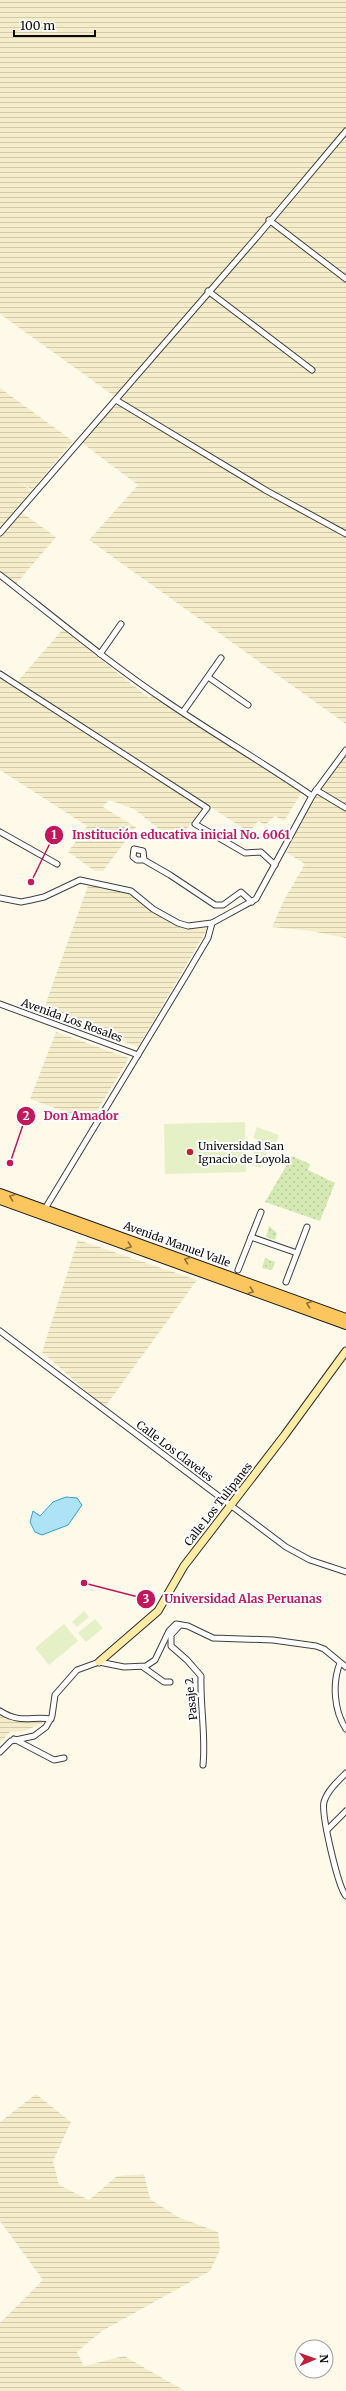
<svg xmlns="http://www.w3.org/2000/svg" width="346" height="2391" font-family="Merriweather,serif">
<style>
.farmland{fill:url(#farmland-rules)}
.grass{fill:url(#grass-dots)}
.pitch{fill:#e6f0c6}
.water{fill:#aee3f7;stroke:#34a0d0}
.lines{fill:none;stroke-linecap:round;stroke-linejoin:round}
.street-casing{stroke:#3f3f3f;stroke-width:7}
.secondary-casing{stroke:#2e2e2e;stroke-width:9}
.primary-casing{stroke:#1d1d1d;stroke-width:10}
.street{stroke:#fff;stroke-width:5}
.secondary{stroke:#ffeca5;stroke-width:7}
.primary{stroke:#fbc65e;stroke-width:8}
.oneway{stroke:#8f7239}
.poi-dot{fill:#be2138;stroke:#fff;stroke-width:1.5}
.labels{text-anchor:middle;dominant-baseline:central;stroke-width:4;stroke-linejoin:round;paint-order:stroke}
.street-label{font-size:11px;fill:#0c0c0c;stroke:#fff}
.poi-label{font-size:11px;fill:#0c0c0c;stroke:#fff;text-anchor:start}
.leader{fill:none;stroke:#c2185b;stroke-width:1.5}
.callout-dot{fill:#c2185b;stroke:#fff;stroke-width:1.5}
.mark-label{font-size:12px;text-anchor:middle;font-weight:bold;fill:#fff}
.callout-label{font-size:12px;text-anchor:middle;font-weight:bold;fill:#c2185b;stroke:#fff;stroke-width:4;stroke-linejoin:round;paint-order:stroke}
</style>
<defs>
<pattern id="farmland-rules" width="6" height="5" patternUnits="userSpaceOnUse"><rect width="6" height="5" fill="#f5edca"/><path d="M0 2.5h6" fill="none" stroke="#d1caac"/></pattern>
<pattern id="grass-dots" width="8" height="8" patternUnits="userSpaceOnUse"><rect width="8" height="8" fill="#d5e9b4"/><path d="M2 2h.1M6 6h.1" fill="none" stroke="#b6c79a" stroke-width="1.8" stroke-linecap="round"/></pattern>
</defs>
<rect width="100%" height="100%" fill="#fff9ea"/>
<g class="farmland">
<polygon points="0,0 346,0 346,724 89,540 138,485 82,443 111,409 113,409 121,401 0,314"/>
<polygon points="0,388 73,441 32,490 19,481 31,491 0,528"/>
<polygon points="21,512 56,537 15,585 0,573 0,536"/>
<polygon points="63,629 149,698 152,696 302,792 284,821 275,816 265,825 258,821 249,832 17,682"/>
<polygon points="0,677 86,734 204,809 175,842 134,809 109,800 103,807 136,827 103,871 95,871 68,852 87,826 0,770"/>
<polygon points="346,753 346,938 311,931 272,927 284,900 305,864 287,853 299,823 312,799"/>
<polygon points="89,883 133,895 151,910 179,927 189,929 208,928 138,1047 43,1011"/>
<polygon points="56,1032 129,1058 91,1121 30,1099"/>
<polygon points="78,1240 197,1280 105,1407 42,1352"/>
<polygon points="0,1714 12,1720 42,1721 42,1723 25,1731 10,1732 0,1743"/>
<polygon points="36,2094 71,2122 53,2161 59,2185 89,2200 117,2176 144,2174 150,2199 178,2217 218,2232 220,2250 210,2271 102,2331 77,2352 84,2366 124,2356 185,2391 0,2391 0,2323 43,2280 0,2221 0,2122"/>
</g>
<g class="grass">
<polygon points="292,1156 310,1164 308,1170 335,1183 320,1221 265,1202"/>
<polygon points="269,1226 277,1233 275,1240 266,1237"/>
<polygon points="265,1258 275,1262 272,1270 262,1268"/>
</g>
<g class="pitch">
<polygon points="245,1122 246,1172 165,1174 164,1124"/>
<polygon points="257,1127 279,1135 275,1146 253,1138"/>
<polygon points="258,1142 269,1146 261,1168 250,1164"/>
<polygon points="84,1611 89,1617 77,1627 72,1622"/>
<polygon points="95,1619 103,1628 86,1642 78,1633"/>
<polygon points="64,1624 78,1641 49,1665 35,1648"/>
</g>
<polygon class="water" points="66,1497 77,1498 82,1505 68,1525 42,1535 35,1532 30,1522 33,1511 40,1516 53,1502"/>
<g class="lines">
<g class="street-casing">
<g id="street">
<polyline points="269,220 346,279"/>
<polyline points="208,291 312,370"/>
<polyline points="116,400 267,491 346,534"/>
<polyline points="0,533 256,238 346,131"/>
<path d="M0 575C55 618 109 663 167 702 214 734 264 763 312 796"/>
<polyline points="100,654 121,624"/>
<polyline points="0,674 207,808 195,824 245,853 261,852 275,865"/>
<polyline points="208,677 248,705"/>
<polyline points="183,712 221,658"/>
<polyline points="316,790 346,808"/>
<polyline points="0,832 57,864"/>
<polyline points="144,860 143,851 134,849 133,857 137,860 144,860 170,875 215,905 223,905 241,892 252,902"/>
<polyline points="0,898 21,902 31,900 44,897 80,880 131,891 153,909 178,923 188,926 212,923 256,899 312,796 346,750"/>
<polyline points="0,1004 138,1055"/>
<polyline points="43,1212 185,977 208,938 212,923"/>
<polyline points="251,1237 297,1253"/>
<polyline points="238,1270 261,1212"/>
<polyline points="286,1282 307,1227"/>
<polyline points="0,1331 286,1547 310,1560 346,1572"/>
<path d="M180 1625 171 1635V1646L187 1660 201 1676C200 1706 206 1735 203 1765"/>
<path d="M340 1663C332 1683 334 1711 346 1729"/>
<polyline points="143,1667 164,1682 170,1682"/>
<path d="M0 1711C20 1724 31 1716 51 1719"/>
<polyline points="14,1739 54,1760 64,1758"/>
<polyline points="0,1752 11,1741 34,1736 46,1727 52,1716 55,1695 77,1670 99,1662 124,1667 146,1666 155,1660 169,1631 176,1624 188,1626 213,1638 273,1640 316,1646 324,1649 346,1667"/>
<path d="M346 1773C338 1781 327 1791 324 1802 321 1814 338 1887 346 1896"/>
<polyline points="327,1830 346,1811"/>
</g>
</g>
<g class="secondary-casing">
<polyline id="secondary" points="99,1662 158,1611 184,1566 284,1436 346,1351"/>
</g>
<g class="primary-casing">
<g id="primary">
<polyline points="0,1193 346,1318"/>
<polyline points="0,1200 346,1325"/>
</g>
</g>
<use href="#street" class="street"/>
<use href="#secondary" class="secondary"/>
<use href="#primary" class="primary"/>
</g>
<defs><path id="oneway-chevron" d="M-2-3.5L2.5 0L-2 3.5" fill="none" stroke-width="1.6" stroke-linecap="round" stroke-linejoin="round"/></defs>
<g class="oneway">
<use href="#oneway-chevron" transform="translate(12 1197) rotate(-160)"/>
<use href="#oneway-chevron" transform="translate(129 1246) rotate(20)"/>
<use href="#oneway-chevron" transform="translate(187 1260) rotate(-160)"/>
<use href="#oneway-chevron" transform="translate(251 1291) rotate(20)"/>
<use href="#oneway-chevron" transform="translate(309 1304) rotate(-160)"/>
</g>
<circle class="poi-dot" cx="190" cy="1152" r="4"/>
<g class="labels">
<g class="street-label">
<text transform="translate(72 1020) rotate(20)">Avenida Los Rosales</text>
<text transform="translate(177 1244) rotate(20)">Avenida Manuel Valle</text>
<text transform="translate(175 1451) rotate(37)">Calle Los Claveles</text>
<text transform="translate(218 1504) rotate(-52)">Calle Los Tulipanes</text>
<text transform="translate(191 1699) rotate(-96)">Pasaje 2</text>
</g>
<g class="poi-label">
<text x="198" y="1146">Universidad San<tspan x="198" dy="13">Ignacio de Loyola</tspan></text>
</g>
</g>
<path class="leader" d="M31 882L54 835M10 1163L26 1116M84 1583L146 1599"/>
<g class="callout-dot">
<circle cx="31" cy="882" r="4"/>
<circle cx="10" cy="1163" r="4"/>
<circle cx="84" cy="1583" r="4"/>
<circle cx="54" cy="835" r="10"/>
<circle cx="26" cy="1116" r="10"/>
<circle cx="146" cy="1599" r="10"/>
</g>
<g class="mark-label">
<text x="54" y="839">1</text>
<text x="26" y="1120">2</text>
<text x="146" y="1603">3</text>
</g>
<g class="callout-label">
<text x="181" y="839">Institución educativa inicial No. 6061</text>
<text x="81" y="1120">Don Amador</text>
<text x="243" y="1603">Universidad Alas Peruanas</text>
</g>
<g transform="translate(314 2359) rotate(88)"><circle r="19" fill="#ffffff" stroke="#9e9e9e"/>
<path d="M0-3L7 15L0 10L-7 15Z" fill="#be2138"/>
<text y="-6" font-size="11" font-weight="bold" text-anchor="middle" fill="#0c0c0c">N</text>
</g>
<path d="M14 30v6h81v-6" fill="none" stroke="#0c0c0c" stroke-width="2"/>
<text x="20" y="30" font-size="12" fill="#0c0c0c" stroke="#ffffff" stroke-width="3" paint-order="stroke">100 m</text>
</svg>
